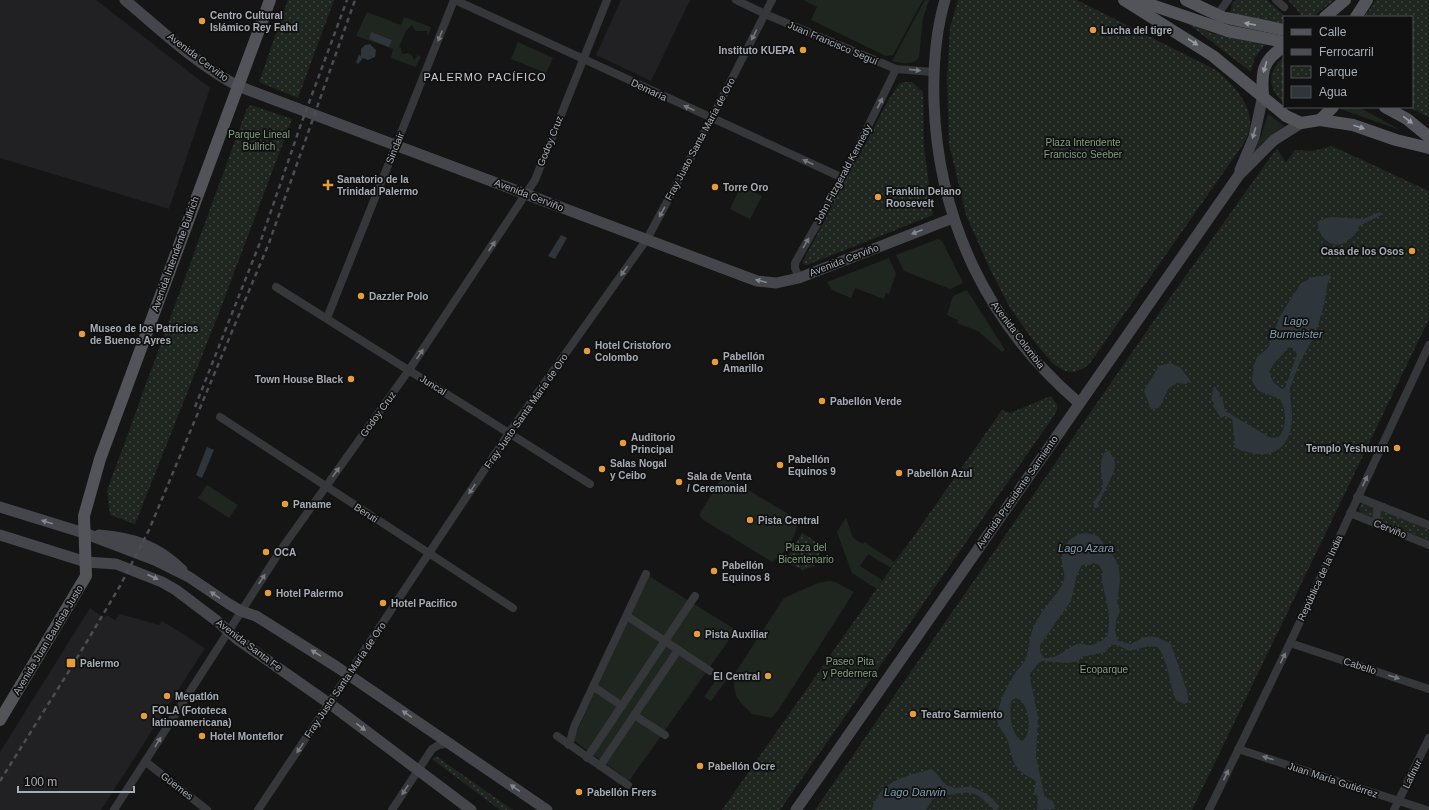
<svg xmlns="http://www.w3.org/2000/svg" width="1429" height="810" font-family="Helvetica,sans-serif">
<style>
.built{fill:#212123}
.green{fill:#1f261f}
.park{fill:url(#park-dots)}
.water{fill:#2e363b;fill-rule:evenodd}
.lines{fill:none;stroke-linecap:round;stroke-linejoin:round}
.street{stroke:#36373b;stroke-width:8}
.secondary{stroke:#44464b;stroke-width:11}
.primary{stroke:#52545a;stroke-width:12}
.rail{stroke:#4b4d52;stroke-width:2.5;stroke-dasharray:5 4;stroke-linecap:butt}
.oneway{fill:#969ba3}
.oneway2{fill:#74787e}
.oneway3{fill:#848990}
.poi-dot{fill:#e49c3f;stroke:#101011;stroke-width:1.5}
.labels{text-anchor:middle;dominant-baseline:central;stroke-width:3.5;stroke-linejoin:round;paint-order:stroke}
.poi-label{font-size:10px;font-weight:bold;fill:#a7adb5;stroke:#101011;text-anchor:start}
.street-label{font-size:10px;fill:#a7adb5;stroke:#101011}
.park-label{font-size:10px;fill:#819f80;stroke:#101011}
.neighbourhood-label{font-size:11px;letter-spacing:1px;fill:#c8ccd2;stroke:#101011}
.water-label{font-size:11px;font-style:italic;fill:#819dae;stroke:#101011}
</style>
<defs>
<pattern id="park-dots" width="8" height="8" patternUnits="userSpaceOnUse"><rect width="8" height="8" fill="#1f261f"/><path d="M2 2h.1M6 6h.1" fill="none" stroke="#3d433d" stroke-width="1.8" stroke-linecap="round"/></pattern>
</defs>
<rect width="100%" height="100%" fill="#151516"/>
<g class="built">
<polygon points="0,0 96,0 210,88 169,209 0,158"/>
<polygon points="621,0 690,0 651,81 596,55"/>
<polygon points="90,608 104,618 107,615 115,620 120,614 159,625 162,621 205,648 101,810 0,810 0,752"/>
</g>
<g class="green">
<polygon points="804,0 923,0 893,55 886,56 811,20 817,7"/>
<path d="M925 0H929L923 18 919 57C914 66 901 63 892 61Z"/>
<polygon points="367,12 401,25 404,17 431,27 428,36 427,31 416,31 412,25 406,31 399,47 401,48 402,54 408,53 411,54 414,60 418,55 421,57 416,67 391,58 393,49 356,36"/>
<polygon points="518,42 553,58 546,73 511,59"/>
<polygon points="1342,107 1359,107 1400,130 1340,109"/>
<polygon points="1268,114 1284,126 1262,143 1252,155 1261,136"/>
<polygon points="741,186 762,196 750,219 730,209"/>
<polygon points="938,239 942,241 963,283 950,289 904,271 896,255"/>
<polygon points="889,258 896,274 889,294 886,293 884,299 855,288 851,298 832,290 827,282"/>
<polygon points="967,290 1005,350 1002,352 978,331 957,323 958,320 947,315 953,296"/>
<path d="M722 477H727L798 520C796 538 786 552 772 562L702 519 699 515Z"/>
<polygon points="207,485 238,505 229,518 198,498"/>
<polygon points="846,518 853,538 863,544 864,542 894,562 911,539 891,568 868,554 860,566 882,580 877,589 852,573 837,532"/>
<polygon points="649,576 736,630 629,781 573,740"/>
<polygon points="829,581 835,582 854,592 779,709 772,718 752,714 742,704 737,698 734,688 735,673 784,598 818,583"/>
<polygon points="721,673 728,678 711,701 704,697"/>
</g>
<g class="park">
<polygon points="288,0 334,0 298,98 259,82"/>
<path d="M958 0H1077L1216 70C1231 83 1252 103 1250 125 1250 131 1247 137 1244 143L1090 363 1084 368 1074 372 1065 371 1053 364 1030 336 1009 306 989 267 966 215 949 144 947 79 950 27Z"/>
<polygon points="1236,0 1267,0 1285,16 1282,24 1230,14 1232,4"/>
<polygon points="1288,0 1334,0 1313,17 1303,17"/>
<polygon points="1376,0 1429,0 1429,117 1408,107 1412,107 1412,17 1364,17"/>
<polygon points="1182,19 1211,33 1265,45 1255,57 1251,72"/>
<path d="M1284 57V103C1267 88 1267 71 1284 57Z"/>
<polygon points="905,82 912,82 923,92 924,147 933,215 807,265 803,264 803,261 889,99 899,84"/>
<polygon points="251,105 292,119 217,318 135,524 110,515 107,491 247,108"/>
<polygon points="1332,146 1429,191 1429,319 1192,810 815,810 1162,309 1272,155 1277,149 1286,162 1295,150 1313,151"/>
<polygon points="1051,396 1057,405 1057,410 1053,417 780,810 722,810 1002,410 1010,413"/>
<polygon points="1362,503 1429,529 1429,540 1360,513 1359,508"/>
<path d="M802 533C818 542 825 548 814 566L803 570 785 561Z"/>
<polygon points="436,756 513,810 500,810 432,759"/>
</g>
<g class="water">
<polygon points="371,32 392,40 389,47 369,39"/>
<polygon points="370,44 376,50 375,57 368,60 363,58 358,64 356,62 359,55 361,56 361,49 365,45"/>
<path d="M1380 212 1383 214 1359 226 1355 235 1342 244C1329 247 1318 236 1318 223L1320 220 1331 217 1363 219Z"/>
<polygon points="561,235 567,238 555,259 548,256"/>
<path d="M1330 275 1331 278 1328 282 1324 305 1315 335 1300 362 1290 388C1289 399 1293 409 1292 420 1289 457 1263 460 1233 447L1235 443 1232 419 1225 416 1221 418 1213 406 1214 403 1211 400 1214 386 1220 393 1219 397 1222 396 1225 411 1271 438 1279 437C1287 426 1287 411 1280 399L1259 391 1254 385 1252 379 1254 365 1257 357 1268 348 1280 316 1301 283 1313 277ZM1289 347 1294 349 1297 354 1285 388 1282 389 1274 383 1269 372 1275 362Z"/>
<polygon points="1170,363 1180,367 1190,380 1186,384 1177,383 1169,388 1159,408 1151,409 1144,391 1159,366"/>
<polygon points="207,447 214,450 202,478 196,475"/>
<path d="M1110 450C1110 455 1114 457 1115 462 1117 472 1100 497 1097 508H1094C1094 495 1099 498 1102 489 1106 479 1095 469 1105 452Z"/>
<path d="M1086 533 1098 536 1116 560 1119 569 1120 581 1117 602 1120 611 1116 621 1115 631 1118 641 1131 644C1148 634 1152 634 1171 644L1186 688 1189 702 1184 704 1176 700C1169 683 1169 663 1158 647L1150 646 1129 651 1118 645H1110L1106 652 1081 657 1079 661 1068 663 1042 661 1038 664 1030 674V678L1038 717 1036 757 1045 798 1053 801 1055 809 1037 810 1038 797 1034 792 1036 781C1012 768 1015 766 1008 742 1006 735 1000 730 998 723 995 709 1007 686 1014 675 1017 669 1024 664 1026 658 1029 649 1029 640 1032 631 1038 613 1054 599 1063 583 1066 576 1063 569 1062 562 1061 546 1071 534 1086 533ZM1094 563 1099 565 1103 572C1100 580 1103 583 1104 591 1108 605 1111 622 1107 636 1102 641 1095 646 1087 645 1084 644 1082 643 1078 644 1065 648 1060 659 1044 658L1040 651V645L1071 601 1077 574 1082 565H1090ZM1016 698C1029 701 1034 734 1022 741 1011 735 1008 711 1012 700Z"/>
<path d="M931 769C939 773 941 783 949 786 956 790 964 786 971 787 980 789 997 799 999 809L995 810C973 790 975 791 946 795 941 796 938 798 933 798L926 810H872C880 780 904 777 931 769Z"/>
</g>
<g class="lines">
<g class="street">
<polyline points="455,0 843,178"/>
<polyline points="736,0 765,14 896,69 933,72"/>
<polyline points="1276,0 1284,7"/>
<polyline points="1217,15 1228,0"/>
<polyline points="799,278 795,268 795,263 843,178 896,69"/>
<polyline points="276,287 590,484"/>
<polyline points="327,318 454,0"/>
<polyline points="220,417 513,608"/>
<polyline points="1357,497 1429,525"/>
<polyline points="1350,513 1429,545"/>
<path d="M1376 524C1376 517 1376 514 1378 508L1383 507"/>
<polyline points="627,616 710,671"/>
<polyline points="1290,643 1429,689"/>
<polyline points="594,687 622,706"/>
<polyline points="634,715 665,735"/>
<polyline points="557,736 628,785"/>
<polyline points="569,745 574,727 646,574"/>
<polyline points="1238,749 1427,810"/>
<polyline points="587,758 695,596"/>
<polyline points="146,762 207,810"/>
<polyline points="600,766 678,650"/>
<polyline points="114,810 280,551 409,370 535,180 607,0"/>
<polyline points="258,810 509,433 647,239 712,118 772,0"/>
<polyline points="392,810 432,749 439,745 451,743"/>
<polyline points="1209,810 1290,643 1429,345"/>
<polyline points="1394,810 1429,738"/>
</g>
<g class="secondary">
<path d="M125 0C161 30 196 64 238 86L757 281 776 283 799 278 953 218"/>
<path d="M945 0C935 34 933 67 934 102 938 221 988 325 1079 403"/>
<polyline points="1240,170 1254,137 1263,95"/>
<polyline points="0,507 84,533 155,560 189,577 229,604 241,611 256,616 337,667 547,810"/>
<polyline points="0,535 86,562 116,564 162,582 176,590 217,621 237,639 337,709 471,810"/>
<path d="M99 535C133 538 157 545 182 570"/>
<polyline points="796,810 1239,175 1274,140 1301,123"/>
</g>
<g class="primary">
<polyline points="1124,0 1213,56 1286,116 1301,123 1320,120 1353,125 1396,140 1429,148"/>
<polyline points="1137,0 1228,31 1284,42"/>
<polyline points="1186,0 1222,17 1284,30"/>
<polyline points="1325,17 1345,0"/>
<polyline points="1356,17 1367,0"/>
<path d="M1263 95C1261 72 1263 59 1284 47"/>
<polyline points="1385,107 1407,119 1429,137"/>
<polyline points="1320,120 1333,107"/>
<polyline points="0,720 86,576 84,516 100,459 270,0"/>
</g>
<g class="rail">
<polyline points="195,407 261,240 300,127 347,0"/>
<polyline points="0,781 74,663 120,586 149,530 269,243 355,0"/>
</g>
</g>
<defs><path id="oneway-solid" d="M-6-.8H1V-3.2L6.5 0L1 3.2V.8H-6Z"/></defs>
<g class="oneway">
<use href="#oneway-solid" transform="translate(1250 24) rotate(-169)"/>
<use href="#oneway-solid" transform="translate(1193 42) rotate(33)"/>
<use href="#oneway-solid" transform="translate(1265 67) rotate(106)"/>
<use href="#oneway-solid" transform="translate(1408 120) rotate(36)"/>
<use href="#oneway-solid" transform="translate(1359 127) rotate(18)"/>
</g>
<g class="oneway2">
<use href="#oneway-solid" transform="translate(754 35) rotate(117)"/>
<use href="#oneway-solid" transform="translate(440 36) rotate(112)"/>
<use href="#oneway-solid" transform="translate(915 70) rotate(6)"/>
<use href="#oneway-solid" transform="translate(880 103) rotate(-64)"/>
<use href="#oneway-solid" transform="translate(689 108) rotate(-156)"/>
<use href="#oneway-solid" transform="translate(808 162) rotate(-156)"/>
<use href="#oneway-solid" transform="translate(662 212) rotate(119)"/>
<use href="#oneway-solid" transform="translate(806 243) rotate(-60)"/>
<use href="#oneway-solid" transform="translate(492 246) rotate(-56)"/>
<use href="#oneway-solid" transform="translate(624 271) rotate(125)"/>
<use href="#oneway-solid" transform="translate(420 354) rotate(-56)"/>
<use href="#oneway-solid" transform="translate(336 472) rotate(-54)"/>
<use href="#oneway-solid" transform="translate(1365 481) rotate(-65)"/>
<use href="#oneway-solid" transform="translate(472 489) rotate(124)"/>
<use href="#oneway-solid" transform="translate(262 579) rotate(-57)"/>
<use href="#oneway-solid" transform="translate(1283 658) rotate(-64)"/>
<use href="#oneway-solid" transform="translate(1394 677) rotate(18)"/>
<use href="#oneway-solid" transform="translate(158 742) rotate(-58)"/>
<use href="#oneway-solid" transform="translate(300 748) rotate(124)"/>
<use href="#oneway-solid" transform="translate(1268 758) rotate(-162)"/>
<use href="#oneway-solid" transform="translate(1226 775) rotate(-65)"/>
<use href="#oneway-solid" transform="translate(405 790) rotate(123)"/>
</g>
<g class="oneway3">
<use href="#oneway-solid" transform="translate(1254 133) rotate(107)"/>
<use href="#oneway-solid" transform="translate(917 232) rotate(159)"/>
<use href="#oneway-solid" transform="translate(761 281) rotate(-166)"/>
<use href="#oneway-solid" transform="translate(47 522) rotate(-163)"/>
<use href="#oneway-solid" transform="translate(153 577) rotate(24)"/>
<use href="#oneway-solid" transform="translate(215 595) rotate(-145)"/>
<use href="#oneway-solid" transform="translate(316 653) rotate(-148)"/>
<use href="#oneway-solid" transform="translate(407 714) rotate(-146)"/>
<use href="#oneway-solid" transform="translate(361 727) rotate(37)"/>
<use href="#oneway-solid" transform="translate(515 788) rotate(-145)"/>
</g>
<g class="poi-dot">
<circle cx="202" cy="21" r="4"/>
<circle cx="1093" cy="30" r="4"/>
<circle cx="803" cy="50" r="4"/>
<path d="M326 179h4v4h4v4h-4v4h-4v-4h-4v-4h4z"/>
<circle cx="715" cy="187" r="4"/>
<circle cx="878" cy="197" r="4"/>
<circle cx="1412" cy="251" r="4"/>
<circle cx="361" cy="296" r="4"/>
<circle cx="82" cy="334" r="4"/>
<circle cx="587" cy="351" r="4"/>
<circle cx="715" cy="362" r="4"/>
<circle cx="351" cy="379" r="4"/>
<circle cx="822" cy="401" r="4"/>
<circle cx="623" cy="443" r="4"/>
<circle cx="1397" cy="448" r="4"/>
<circle cx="780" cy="465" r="4"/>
<circle cx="602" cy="469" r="4"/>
<circle cx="899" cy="473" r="4"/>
<circle cx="679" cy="482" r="4"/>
<circle cx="285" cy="504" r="4"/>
<circle cx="750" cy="520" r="4"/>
<circle cx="266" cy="552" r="4"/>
<circle cx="714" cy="571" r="4"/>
<circle cx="268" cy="593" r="4"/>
<circle cx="383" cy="603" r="4"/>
<circle cx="697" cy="634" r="4"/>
<rect x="66" y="658" width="10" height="10" rx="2"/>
<circle cx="768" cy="676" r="4"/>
<circle cx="167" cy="696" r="4"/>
<circle cx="913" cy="714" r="4"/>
<circle cx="144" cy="716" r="4"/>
<circle cx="202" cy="736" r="4"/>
<circle cx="700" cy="766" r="4"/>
<circle cx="579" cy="792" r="4"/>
</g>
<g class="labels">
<g class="poi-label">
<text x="210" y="15">Centro Cultural<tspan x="210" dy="12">Islámico Rey Fahd</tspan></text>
<text x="1101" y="30">Lucha del tigre</text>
<text x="795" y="50" text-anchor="end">Instituto KUEPA</text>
<text x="337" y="179">Sanatorio de la<tspan x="337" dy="12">Trinidad Palermo</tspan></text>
<text x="723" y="187">Torre Oro</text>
<text x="886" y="191">Franklin Delano<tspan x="886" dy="12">Roosevelt</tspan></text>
<text x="1404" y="251" text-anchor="end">Casa de los Osos</text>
<text x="369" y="296">Dazzler Polo</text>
<text x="90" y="328">Museo de los Patricios<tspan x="90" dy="12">de Buenos Ayres</tspan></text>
<text x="595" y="345">Hotel Cristoforo<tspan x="595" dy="12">Colombo</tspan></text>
<text x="723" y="356">Pabellón<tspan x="723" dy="12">Amarillo</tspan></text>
<text x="343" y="379" text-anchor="end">Town House Black</text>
<text x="830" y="401">Pabellón Verde</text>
<text x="631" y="437">Auditorio<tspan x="631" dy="12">Principal</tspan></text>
<text x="1389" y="448" text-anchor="end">Templo Yeshurun</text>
<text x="788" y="459">Pabellón<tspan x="788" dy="12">Equinos 9</tspan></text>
<text x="610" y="463">Salas Nogal<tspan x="610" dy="12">y Ceibo</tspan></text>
<text x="907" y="473">Pabellón Azul</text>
<text x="687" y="476">Sala de Venta<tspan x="687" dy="12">/ Ceremonial</tspan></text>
<text x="293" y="504">Paname</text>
<text x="758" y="520">Pista Central</text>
<text x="274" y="552">OCA</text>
<text x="722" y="565">Pabellón<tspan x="722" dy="12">Equinos 8</tspan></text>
<text x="276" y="593">Hotel Palermo</text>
<text x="391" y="603">Hotel Pacifico</text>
<text x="705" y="634">Pista Auxiliar</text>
<text x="80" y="663">Palermo</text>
<text x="760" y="676" text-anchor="end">El Central</text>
<text x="175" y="696">Megatlón</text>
<text x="152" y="710">FOLA (Fototeca<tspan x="152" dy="12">latinoamericana)</tspan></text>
<text x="921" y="714">Teatro Sarmiento</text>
<text x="210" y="736">Hotel Monteflor</text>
<text x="708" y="766">Pabellón Ocre</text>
<text x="587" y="792">Pabellón Frers</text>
</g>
<g class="street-label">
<text transform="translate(833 43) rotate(23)">Juan Francisco Seguí</text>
<text transform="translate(198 57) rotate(37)">Avenida Cerviño</text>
<text transform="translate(649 90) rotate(25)">Demaría</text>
<text transform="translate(700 139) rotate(-62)">Fray Justo Santa María de Oro</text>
<text transform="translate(550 141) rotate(-68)">Godoy Cruz</text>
<text transform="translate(395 148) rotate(-68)">Sinclair</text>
<text transform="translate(843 174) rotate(-62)">John Fitzgerald Kennedy</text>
<text transform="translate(529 195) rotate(21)">Avenida Cerviño</text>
<text transform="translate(175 254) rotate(-70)">Avenida Intendente Bullrich</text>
<text transform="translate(844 260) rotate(-21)">Avenida Cerviño</text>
<text transform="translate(1018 335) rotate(53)">Avenida Colombia</text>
<text transform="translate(433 385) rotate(32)">Juncal</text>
<text transform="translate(526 411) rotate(-55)">Fray Justo Santa María de Oro</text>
<text transform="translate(378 414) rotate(-54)">Godoy Cruz</text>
<text transform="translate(1017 492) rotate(-55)">Avenida Presidente Sarmiento</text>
<text transform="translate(366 513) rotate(33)">Beruti</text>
<text transform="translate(1390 529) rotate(22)">Cerviño</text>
<text transform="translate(1320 578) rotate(-65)">República de la India</text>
<text transform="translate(48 640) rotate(-59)">Avenida Juan Bautista Justo</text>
<text transform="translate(249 645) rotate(37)">Avenida Santa Fe</text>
<text transform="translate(1360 666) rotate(18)">Cabello</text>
<text transform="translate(345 680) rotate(-56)">Fray Justo Santa María de Oro</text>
<text transform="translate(1412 774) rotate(-64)">Lafinur</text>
<text transform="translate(1333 780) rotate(18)">Juan María Gutiérrez</text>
<text transform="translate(177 786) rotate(38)">Güemes</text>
</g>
<g class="park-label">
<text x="259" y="134">Parque Lineal<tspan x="259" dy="12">Bullrich</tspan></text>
<text x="1083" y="142">Plaza Intendente<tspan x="1083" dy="12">Francisco Seeber</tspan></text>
<text x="806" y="547">Plaza del<tspan x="806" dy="12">Bicentenario</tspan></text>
<text x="850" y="661">Paseo Pita<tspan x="850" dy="12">y Pedernera</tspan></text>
<text x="1104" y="669">Ecoparque</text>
</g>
<g class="neighbourhood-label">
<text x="485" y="77">PALERMO PACÍFICO</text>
</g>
<g class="water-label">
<text x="1296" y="321">Lago<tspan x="1296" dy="13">Burmeister</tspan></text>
<text x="1086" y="548">Lago Azara</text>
<text x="915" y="792">Lago Darwin</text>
</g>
</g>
<rect x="1283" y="16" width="130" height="92" fill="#101011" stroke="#4c4f53"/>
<rect x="1291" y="29" width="20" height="6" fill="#52545a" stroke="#4c4f53"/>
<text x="1319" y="36" font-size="12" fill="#a7adb5">Calle</text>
<rect x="1291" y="49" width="20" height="6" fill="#4b4d52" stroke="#4c4f53"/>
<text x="1319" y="56" font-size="12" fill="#a7adb5">Ferrocarril</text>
<rect x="1291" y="66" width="20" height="12" fill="url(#park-dots)" stroke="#4c4f53"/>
<text x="1319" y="76" font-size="12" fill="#a7adb5">Parque</text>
<rect x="1291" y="86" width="20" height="12" fill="#2e363b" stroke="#4c4f53"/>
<text x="1319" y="96" font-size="12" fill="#a7adb5">Agua</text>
<path d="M18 786v6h116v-6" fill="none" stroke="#a7adb5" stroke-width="2"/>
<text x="24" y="786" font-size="12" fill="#a7adb5" stroke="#101011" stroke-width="3" paint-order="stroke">100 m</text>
</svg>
